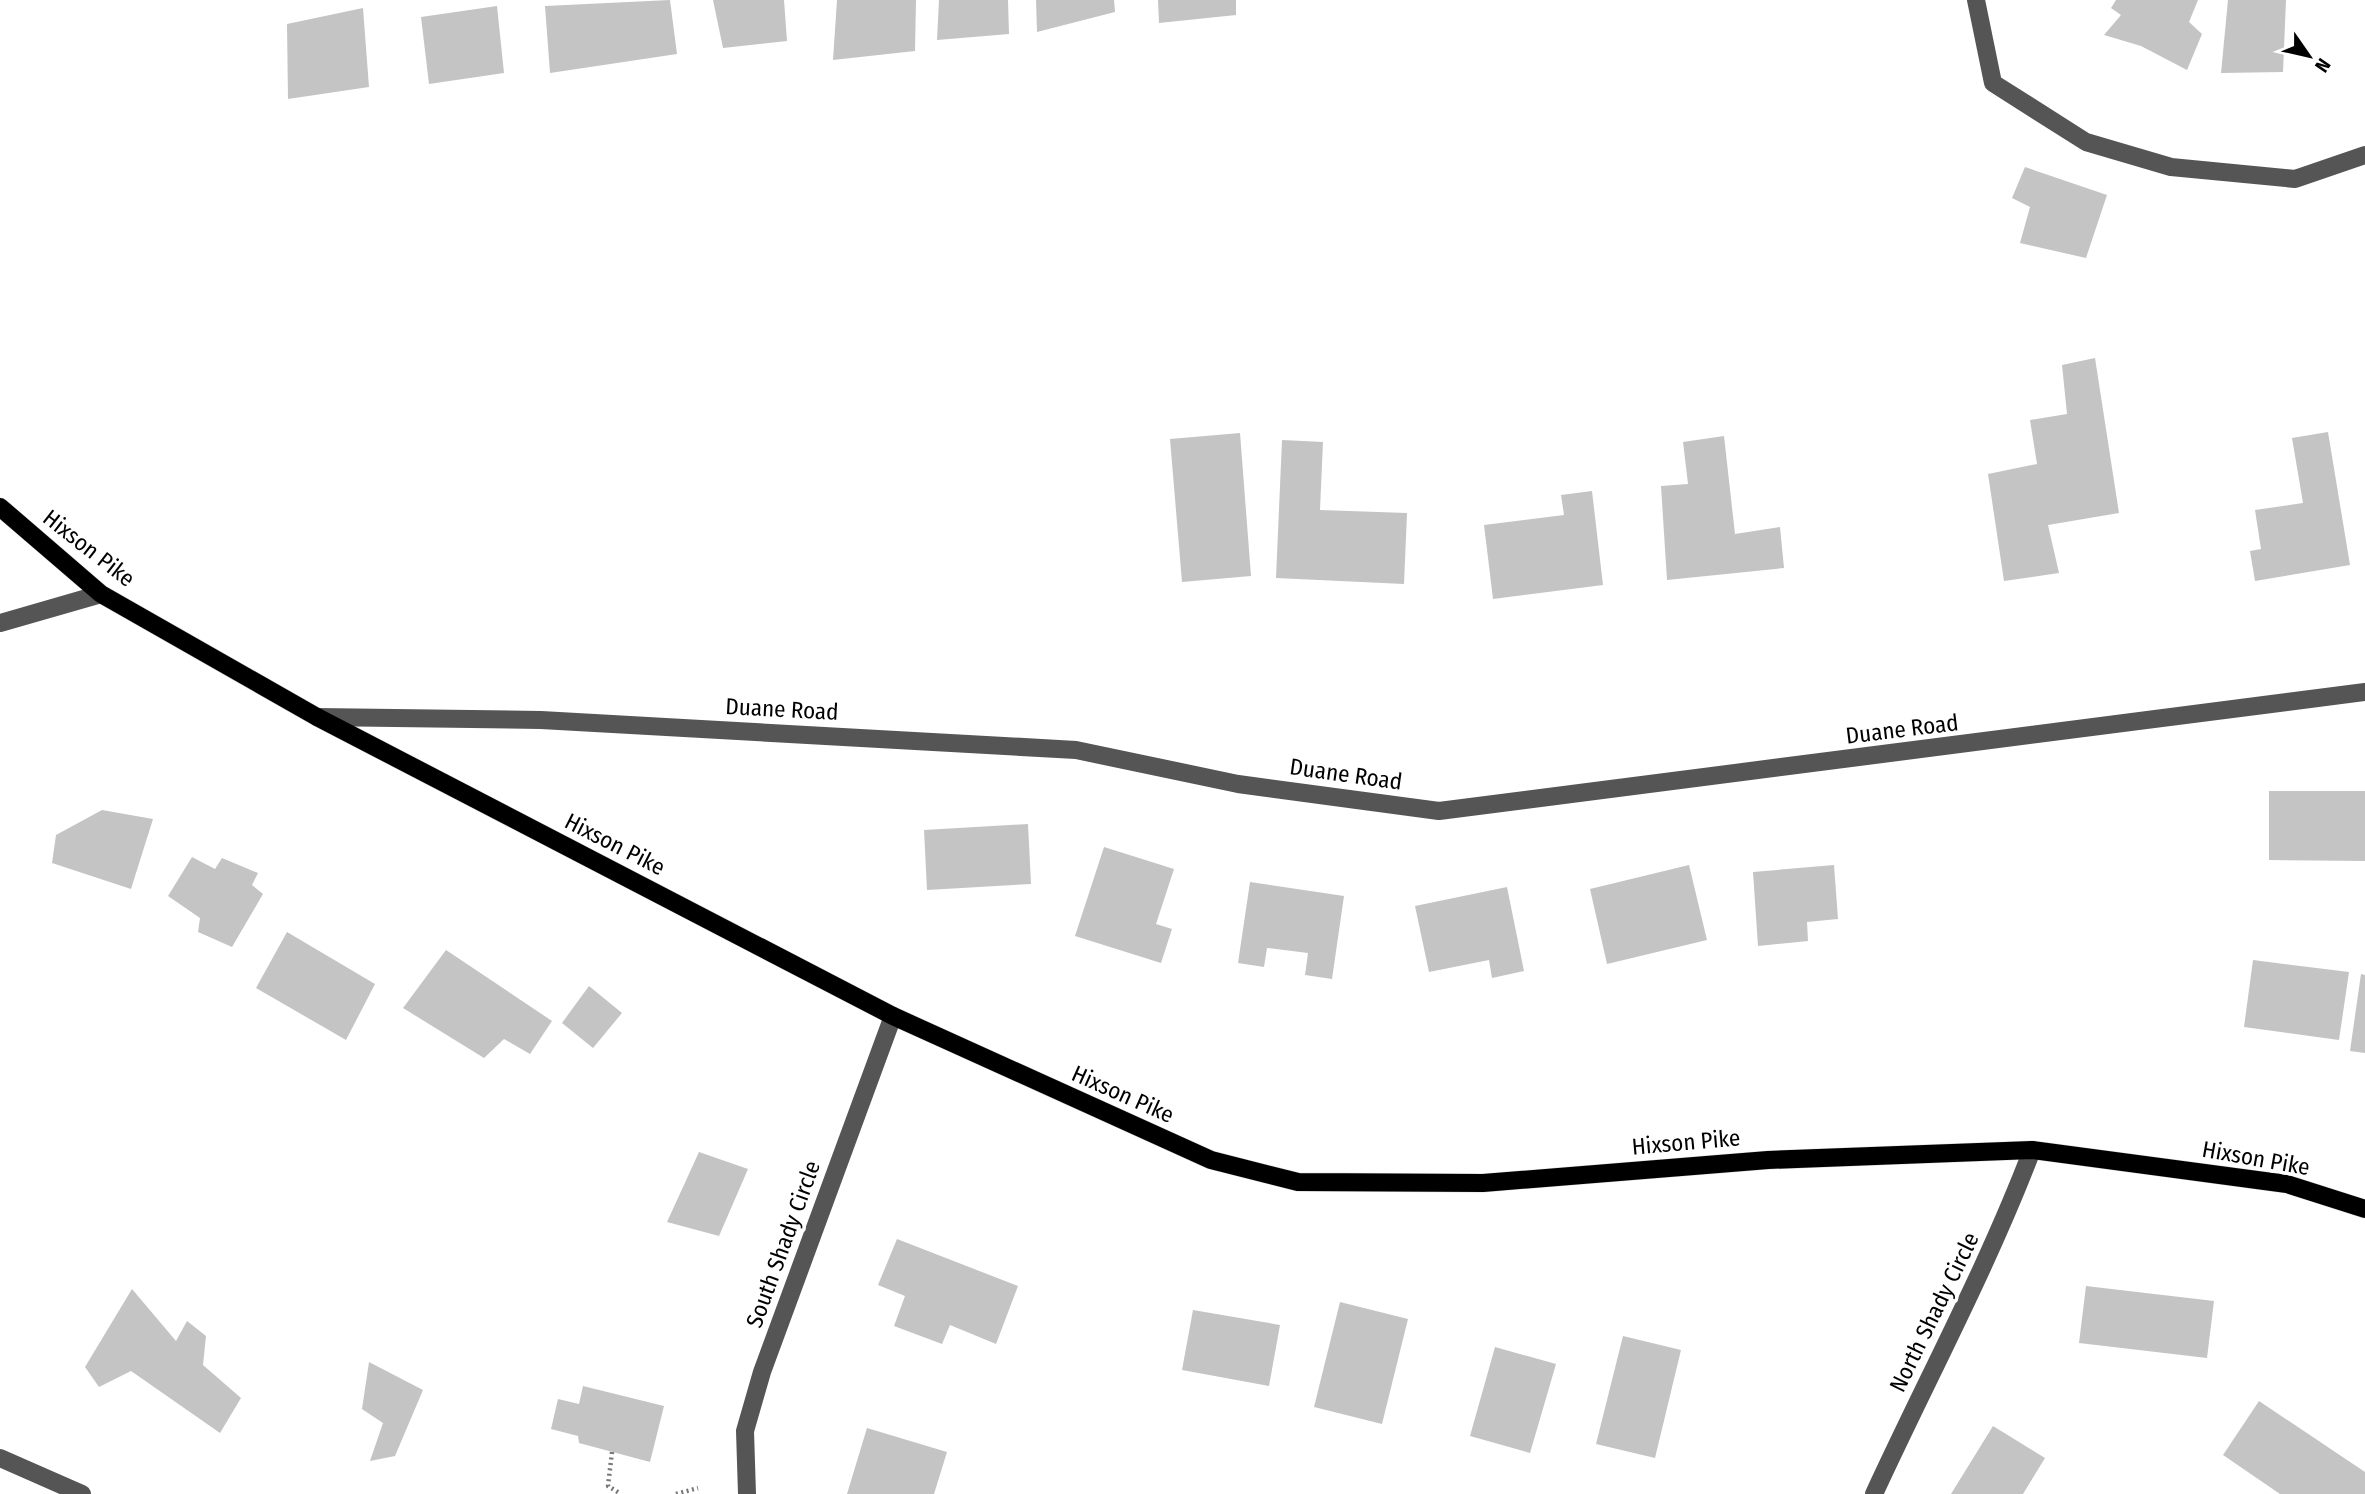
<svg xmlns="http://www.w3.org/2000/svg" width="2365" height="1494" font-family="'Fira Sans Condensed',sans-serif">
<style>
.building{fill:#c4c4c4}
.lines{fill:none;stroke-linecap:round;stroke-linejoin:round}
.major-casing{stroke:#dbdbdb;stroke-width:19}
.path{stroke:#777;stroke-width:4.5;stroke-dasharray:2 3.5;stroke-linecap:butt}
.minor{stroke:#555;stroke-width:18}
.major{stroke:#000;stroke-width:18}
.labels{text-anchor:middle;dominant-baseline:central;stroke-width:7;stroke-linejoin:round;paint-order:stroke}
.street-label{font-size:23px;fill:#000;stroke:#fff}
</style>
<rect width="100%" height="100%" fill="#fff"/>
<g class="building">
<polygon points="670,0 677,54 550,73 545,6"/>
<polygon points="713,0 784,0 787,41 723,48"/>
<polygon points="837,0 916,0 915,51 833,60"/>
<polygon points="939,0 1008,0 1009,34 937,40"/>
<polygon points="1036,0 1114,0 1115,12 1037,32"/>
<polygon points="1158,0 1236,0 1236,15 1159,23"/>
<polygon points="2116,0 2198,0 2189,22 2202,34 2187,70 2141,46 2104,35 2121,15 2111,8"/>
<polygon points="2228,0 2286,0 2283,72 2221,73"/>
<polygon points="497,6 504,73 429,84 421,17"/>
<polygon points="363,8 369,87 288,99 287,24"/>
<polygon points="2025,167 2107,195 2086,258 2020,243 2030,207 2012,198"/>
<polygon points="2095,358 2119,513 2048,525 2059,573 2004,581 1988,474 2037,464 2030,420 2067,414 2062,365"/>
<polygon points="2328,432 2350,565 2255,581 2250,551 2261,549 2255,510 2303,503 2292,438"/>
<polygon points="1240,433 1251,576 1182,582 1170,439"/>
<polygon points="1724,436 1735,534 1780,527 1784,568 1667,580 1661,486 1688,484 1683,442"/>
<polygon points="1282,440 1323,442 1320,510 1407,513 1404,584 1276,578"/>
<polygon points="1592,491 1603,585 1493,599 1484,525 1564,515 1561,495"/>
<polygon points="2269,791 2365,791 2365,861 2269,860"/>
<polygon points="102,810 153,819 131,889 52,863 56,835"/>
<polygon points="1028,824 1031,884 927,890 924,830"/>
<polygon points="1104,847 1174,869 1156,924 1172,929 1161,963 1075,936"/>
<polygon points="192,857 215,869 222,858 258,873 252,885 263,894 232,947 198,932 200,918 168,896"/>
<polygon points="1689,865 1707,940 1607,964 1590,889"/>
<polygon points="1834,865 1838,919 1807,922 1808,941 1758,946 1753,872"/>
<polygon points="1250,882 1344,896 1332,979 1305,975 1308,953 1267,948 1264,967 1238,963"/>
<polygon points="1507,887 1524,971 1492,978 1489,960 1429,972 1415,906"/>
<polygon points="287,932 375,984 346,1040 256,988"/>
<polygon points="446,950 552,1021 530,1054 504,1039 484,1058 403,1008"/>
<polygon points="2253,960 2349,972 2339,1040 2244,1027"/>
<polygon points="2361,974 2365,975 2365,1053 2350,1051"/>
<polygon points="589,986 622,1013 593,1048 562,1023"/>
<polygon points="699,1152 748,1169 719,1236 667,1222"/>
<polygon points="897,1239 1018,1286 996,1344 950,1325 942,1344 894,1326 905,1296 878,1285"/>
<polygon points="2086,1286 2214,1301 2207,1358 2079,1343"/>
<polygon points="132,1289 176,1341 187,1321 206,1336 203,1365 241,1398 220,1433 131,1371 99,1387 85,1367"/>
<polygon points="1340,1302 1408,1319 1382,1424 1314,1407"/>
<polygon points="1193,1310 1280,1325 1269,1386 1182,1370"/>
<polygon points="1623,1336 1681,1350 1655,1458 1596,1444"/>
<polygon points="1495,1347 1556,1364 1530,1453 1470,1436"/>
<polygon points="369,1362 423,1390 395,1456 370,1461 383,1423 362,1409"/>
<polygon points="583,1386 664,1406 650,1462 579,1443 578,1436 551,1429 558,1399 579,1404"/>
<polygon points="2259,1401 2365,1472 2365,1494 2280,1494 2223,1455"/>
<polygon points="1993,1426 2045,1458 2023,1494 1951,1494"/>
<polygon points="867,1428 947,1452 934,1494 847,1494"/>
</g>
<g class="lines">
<g class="major-casing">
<polyline id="major" points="0,507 101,594 317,717 893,1016 1211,1160 1298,1182 1483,1183 1768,1160 2032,1150 2287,1184 2365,1209"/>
</g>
<g class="path">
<polyline points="612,1452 608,1486 621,1494"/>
<polyline points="676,1494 698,1488"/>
</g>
<g class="minor">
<polyline points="1976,0 1993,83 2086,142 2171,167 2295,179 2365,155"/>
<polyline points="0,623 101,594"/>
<polyline points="317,717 541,720 1076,750 1238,784 1439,811 2365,692"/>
<polyline points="0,1458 82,1494"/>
<polyline points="747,1494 745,1431 762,1372 893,1016"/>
<path d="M1874 1494C1927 1379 1987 1268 2032 1150"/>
</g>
<use href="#major" class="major"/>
</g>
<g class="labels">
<g class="street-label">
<text transform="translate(89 548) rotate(38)">Hixson Pike</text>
<text transform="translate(782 709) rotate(3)">Duane Road</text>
<text transform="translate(1902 729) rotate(-7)">Duane Road</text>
<text transform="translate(1346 774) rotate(8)">Duane Road</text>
<text transform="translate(615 844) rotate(27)">Hixson Pike</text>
<text transform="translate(1123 1094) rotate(24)">Hixson Pike</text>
<text transform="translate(1686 1142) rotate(-5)">Hixson Pike</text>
<text transform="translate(2256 1158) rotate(10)">Hixson Pike</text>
<text transform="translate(783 1244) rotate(-70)">South Shady Circle</text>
<text transform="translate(1934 1312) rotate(-64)">North Shady Circle</text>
</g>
</g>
<g transform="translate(2309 56) rotate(124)" stroke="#ffffff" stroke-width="5" paint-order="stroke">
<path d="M0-5L12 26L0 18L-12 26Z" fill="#000000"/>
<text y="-10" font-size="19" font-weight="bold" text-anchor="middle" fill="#000000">N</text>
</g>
</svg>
